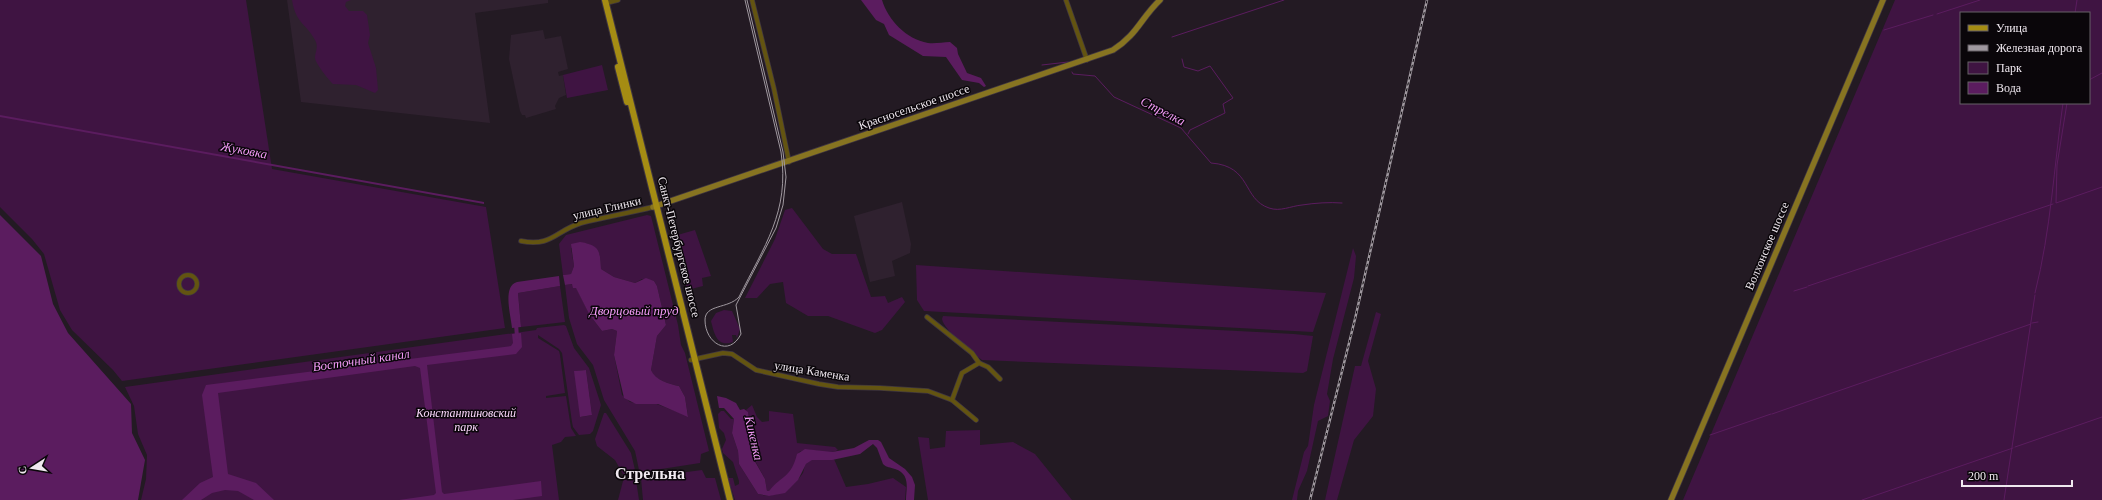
<svg xmlns="http://www.w3.org/2000/svg" width="2102" height="500" font-family="Georgia,serif">
<style>
.built{fill:#2f212f}
.green{fill:#3f1442;fill-rule:evenodd}
.water{fill:#5b1c5f}
.lines{fill:none;stroke-linecap:round;stroke-linejoin:round}
.stream{stroke:#5b1c5f;stroke-width:1}
.canal{stroke:#5b1c5f;stroke-width:4}
.minor-casing{stroke:#403740;stroke-width:5.5}
.secondary-casing{stroke:#403740;stroke-width:7}
.primary-casing{stroke:#403740;stroke-width:8}
.minor{stroke:#635411;stroke-width:4}
.secondary{stroke:#877421;stroke-width:5.5}
.primary{stroke:#a58c13;stroke-width:6}
.tram{stroke:#a099a0;stroke-width:1}
.rail-casing{stroke:#a099a0;stroke-width:2.5}
.rail{stroke:#0a060a;stroke-width:1;stroke-dasharray:3;stroke-linecap:butt}
.labels{text-anchor:middle;dominant-baseline:central;stroke-width:3;stroke-linejoin:round;paint-order:stroke}
.street-label{font-size:12px;fill:#efe8ef;stroke:#0a060a}
.park-label{font-size:12px;font-style:italic;fill:#fbd7fc;stroke:#0a060a}
.water-label{font-size:13px;font-style:italic;fill:#f49bf8;stroke:#0a060a}
.district-label{font-size:16px;font-weight:bold;fill:#efe8ef;stroke:#0a060a}
</style>
<rect width="100%" height="100%" fill="#231a23"/>
<g class="built">
<polygon points="287,0 548,0 548,3 475,13 490,123 301,102"/>
<polygon points="543,30 545,39 561,36 568,69 558,72 559,76 563,75 566,95 559,98 555,106 556,109 526,118 525,115 522,115 520,111 509,59 511,35"/>
<polygon points="902,202 911,244 910,253 892,261 895,276 870,282 854,216"/>
</g>
<g class="green">
<polygon points="0,0 246,0 272,169 486,207 505,328 122,381 113,370 72,330 60,310 44,254 32,239 0,207"/>
<path d="M292 0H351L346 2 345 6 349 11H363L367 15 370 35 368 43 376 68 378 90 375 93 356 85 333 84C328 79 316 64 315 58 315 52 319 47 315 40 306 23 296 24 292 0Z"/>
<path d="M1895 0H2102V500H1683ZM1961 13H2089V103H1961Z"/>
<polygon points="602,65 608,90 567,98 563,75"/>
<polygon points="792,208 823,249 832,254 856,254 871,297 885,296 888,303 902,297 905,302 882,330 875,333 828,316 808,316 786,303 783,282 770,284 757,298 745,298 775,239 785,210"/>
<path d="M647 215 651 216 678 325 681 345 685 353 709 451 701 454 700 463 642 472 639 470 635 451 604 400 593 365 577 344 569 318 565 285 573 284 576 287 589 314 602 331 612 329 617 331 614 355 622 395 630 402 641 404 654 403 688 416 685 397 679 386C670 384 654 380 651 370L657 336 666 325 657 286 654 281 642 279 635 283 614 277 601 269C600 254 601 249 586 243L571 248 574 266 571 274 563 275 559 244 566 235Z"/>
<polygon points="695,230 711,276 702,278 703,286 687,290 674,236"/>
<polygon points="1353,248 1356,256 1354,278 1333,359 1327,394 1330,401 1328,416 1318,421 1307,471 1298,491 1297,500 1292,500 1304,452 1308,446 1314,405"/>
<polygon points="916,265 1326,293 1313,332 924,311 917,300"/>
<polygon points="560,286 565,322 521,327 518,293"/>
<path d="M724 310 732 311 740 329 737 338 736 335H732L733 342C717 348 714 333 711 321L716 313Z"/>
<polygon points="1376,312 1381,314 1368,361 1376,389 1373,416 1354,440 1337,500 1325,500 1355,366 1361,366"/>
<path d="M943 316 1294 334 1313 336 1307 371 1303 373 982 360C972 353 944 330 942 319Z"/>
<path d="M564 325 566 326 574 348 589 368 601 405 593 431 590 434 579 435 573 427 572 422 562 353 559 349 538 335V338L559 351 560 355 565 393 546 396V398L566 396 571 428 576 436 565 437 561 442 552 445 559 500H141L146 479 147 455 138 434 134 406 125 387 536 330 537 328ZM586 370 592 415 581 417 575 371Z"/>
<path d="M752 405 757 417 762 422 769 421V411L793 414 797 443 835 447 838 450C825 457 813 445 799 452 797 460 795 468 790 474 783 480 775 484 769 491H767L765 479 753 457 759 445 750 430 746 410Z"/>
<path d="M721 411H724L731 419H734L732 433 738 451 739 464 758 494C776 500 793 488 803 473 804 470 804 467 806 464L814 458 834 459 846 487 868 484 893 478 906 487 905 500H735L728 478H733L735 486 739 484V481L733 462 723 453 722 449 726 440 724 433 719 428 718 414Z"/>
<polygon points="604,413 606,413 631,453 635,470 633,473 623,474 615,460 597,446 595,439"/>
<polygon points="980,430 980,445 1013,442 1035,454 1072,500 928,500 918,437 929,438 930,449 945,447 946,431"/>
<polygon points="702,470 706,478 715,478 721,500 643,500 641,478"/>
<polygon points="625,479 636,480 639,500 618,500 623,481"/>
</g>
<g class="water">
<path d="M861 0H882C888 20 906 39 928 43 935 44 943 42 950 42L957 48 958 54 967 73 981 78 986 86 984 87 979 83 962 80 946 57 923 56 889 35 884 24 876 20Z"/>
<polygon points="0,115 484,202 484,204 0,117"/>
<polygon points="0,215 41,256 53,304 68,333 131,404 132,433 145,460 138,500 0,500"/>
<path d="M580 242C600 245 600 251 601 269L614 277 635 283 646 278 654 281 657 286 666 325 657 336 651 370C655 380 669 384 679 386L685 397 688 417 658 404H636L624 398 614 355 617 331 612 329 602 331 589 314 576 288H573L572 284 565 285 563 275 571 274 574 266 571 244Z"/>
<path d="M559 276 560 286 518 293 521 327 512 328C511 316 502 286 517 282Z"/>
<polygon points="521,333 522,347 516,354 427,365 442,492 444,494 541,481 542,496 513,500 399,500 434,495 436,493 420,368 415,366 218,393 228,474 256,483 274,500 254,500 238,491 225,490 212,493 201,500 182,500 200,483 213,477 202,395 206,385 511,346 513,343 512,334"/>
<polygon points="586,370 592,415 580,417 574,371"/>
<path d="M717 396 726 398 736 403 740 410 744 409 748 412 750 430 757 437 760 445 753 458 765 479 767 491H769C783 474 791 478 797 454L805 449 832 452 854 448 869 440H878L881 442 889 458 905 469 912 477 915 485 914 500H906C906 489 911 474 895 469 890 467 887 468 883 464L877 448 873 444 860 454 832 460H812L806 464 798 480 785 493 769 496 758 494 739 464 738 451 732 433 734 419 724 408H719Z"/>
</g>
<g class="lines">
<g class="stream">
<polyline points="2075,13 2077,0"/>
<polyline points="1937,14 1980,0"/>
<polyline points="1884,30 1933,15"/>
<polyline points="1172,37 1284,0"/>
<polyline points="1182,59 1184,67 1198,71 1210,66 1233,98 1223,104 1225,113 1190,130 1188,134"/>
<polyline points="1042,65 1068,62"/>
<path d="M1072 72 1073 74 1095 76 1114 97 1181 128 1211 163C1252 166 1242 199 1269 208 1280 212 1291 206 1302 205 1315 203 1329 202 1342 203"/>
<polyline points="2089,80 2102,73"/>
<polyline points="2067,103 2057,165 2056,203 2102,187"/>
<polyline points="1808,286 2053,204"/>
<polyline points="1794,291 1807,287"/>
<path d="M2035 293C2051 230 2054 166 2063 103"/>
<polyline points="2032,323 2038,322"/>
<polyline points="1772,414 2031,324"/>
<polyline points="1710,435 1771,414"/>
<polyline points="2015,447 2102,417"/>
<polyline points="1862,500 2013,448"/>
<polyline points="2004,500 2035,295"/>
</g>
<polyline class="canal" points="516,323 517,338"/>
<g class="minor-casing">
<g id="minor">
<polyline points="752,0 774,89 789,162"/>
<polyline points="1066,0 1087,60"/>
<polyline points="606,3 618,0"/>
<path d="M521 241C552 247 555 231 581 223 605 217 629 213 653 207"/>
<circle cx="188" cy="284" r="9"/>
<polyline points="927,317 972,353 979,363 988,367 1000,379"/>
<polyline points="691,360 723,353 732,354 756,370 819,384 838,387 880,388 928,391 952,400 976,420"/>
<polyline points="952,400 962,373 979,363"/>
</g>
</g>
<g class="secondary-casing">
<g id="secondary">
<path d="M653 207 1113 50C1137 35 1141 18 1160 0"/>
<polyline points="1671,500 1883,0"/>
</g>
</g>
<g class="primary-casing">
<g id="primary">
<polyline points="605,0 730,500"/>
<polyline points="618,67 627,102"/>
</g>
</g>
<use href="#minor" class="minor"/>
<use href="#secondary" class="secondary"/>
<use href="#primary" class="primary"/>
<path class="tram" d="M745 0 781 152C790 212 764 246 739 297 728 309 705 304 705 320 705 343 729 358 741 334L736 305 776 228 783 205 786 177 783 152 747 0"/>
<g class="rail-casing">
<polyline id="rail" points="1310,500 1355,319 1427,0"/>
</g>
<use href="#rail" class="rail"/>
</g>
<g class="labels">
<g class="street-label">
<text transform="translate(914 107) rotate(-19)">Красносельское шоссе</text>
<text transform="translate(607 208) rotate(-13)">улица Глинки</text>
<text transform="translate(1767 246) rotate(-67)">Волхонское шоссе</text>
<text transform="translate(679 247) rotate(76)">Санкт-Петербургское шоссе</text>
<text transform="translate(812 371) rotate(9)">улица Каменка</text>
</g>
<g class="park-label">
<text x="466" y="413">Константиновский<tspan x="466" dy="14">парк</tspan></text>
</g>
<g class="water-label">
<text transform="translate(1163 111) rotate(27)">Стрелка</text>
<text transform="translate(244 150) rotate(10)">Жуковка</text>
<text x="634" y="310">Дворцовый пруд</text>
<text transform="translate(361 360) rotate(-8)">Восточный канал</text>
<text transform="translate(754 438) rotate(77)">Кикенка</text>
</g>
<g class="district-label">
<text x="650" y="473">Стрельна</text>
</g>
</g>
<rect x="1960" y="12" width="130" height="92" fill="#0a060a" stroke="#666066"/>
<rect x="1968" y="25" width="20" height="6" fill="#a58c13" stroke="#666066"/>
<text x="1996" y="32" font-size="12" fill="#efe8ef">Улица</text>
<rect x="1968" y="45" width="20" height="6" fill="#a099a0" stroke="#666066"/>
<text x="1996" y="52" font-size="12" fill="#efe8ef">Железная дорога</text>
<rect x="1968" y="62" width="20" height="12" fill="#3f1442" stroke="#666066"/>
<text x="1996" y="72" font-size="12" fill="#efe8ef">Парк</text>
<rect x="1968" y="82" width="20" height="12" fill="#5b1c5f" stroke="#666066"/>
<text x="1996" y="92" font-size="12" fill="#efe8ef">Вода</text>
<g transform="translate(32 468) rotate(258)" stroke="#0a060a" stroke-width="3" paint-order="stroke">
<path d="M0-3L7 15L0 10L-7 15Z" fill="#efe8ef"/>
<text y="-6" font-size="11" font-weight="bold" text-anchor="middle" fill="#efe8ef">С</text>
</g>
<path d="M1962 480v6h110v-6" fill="none" stroke="#efe8ef" stroke-width="2"/>
<text x="1968" y="480" font-size="12" fill="#efe8ef" stroke="#0a060a" stroke-width="3" paint-order="stroke">200 m</text>
</svg>
